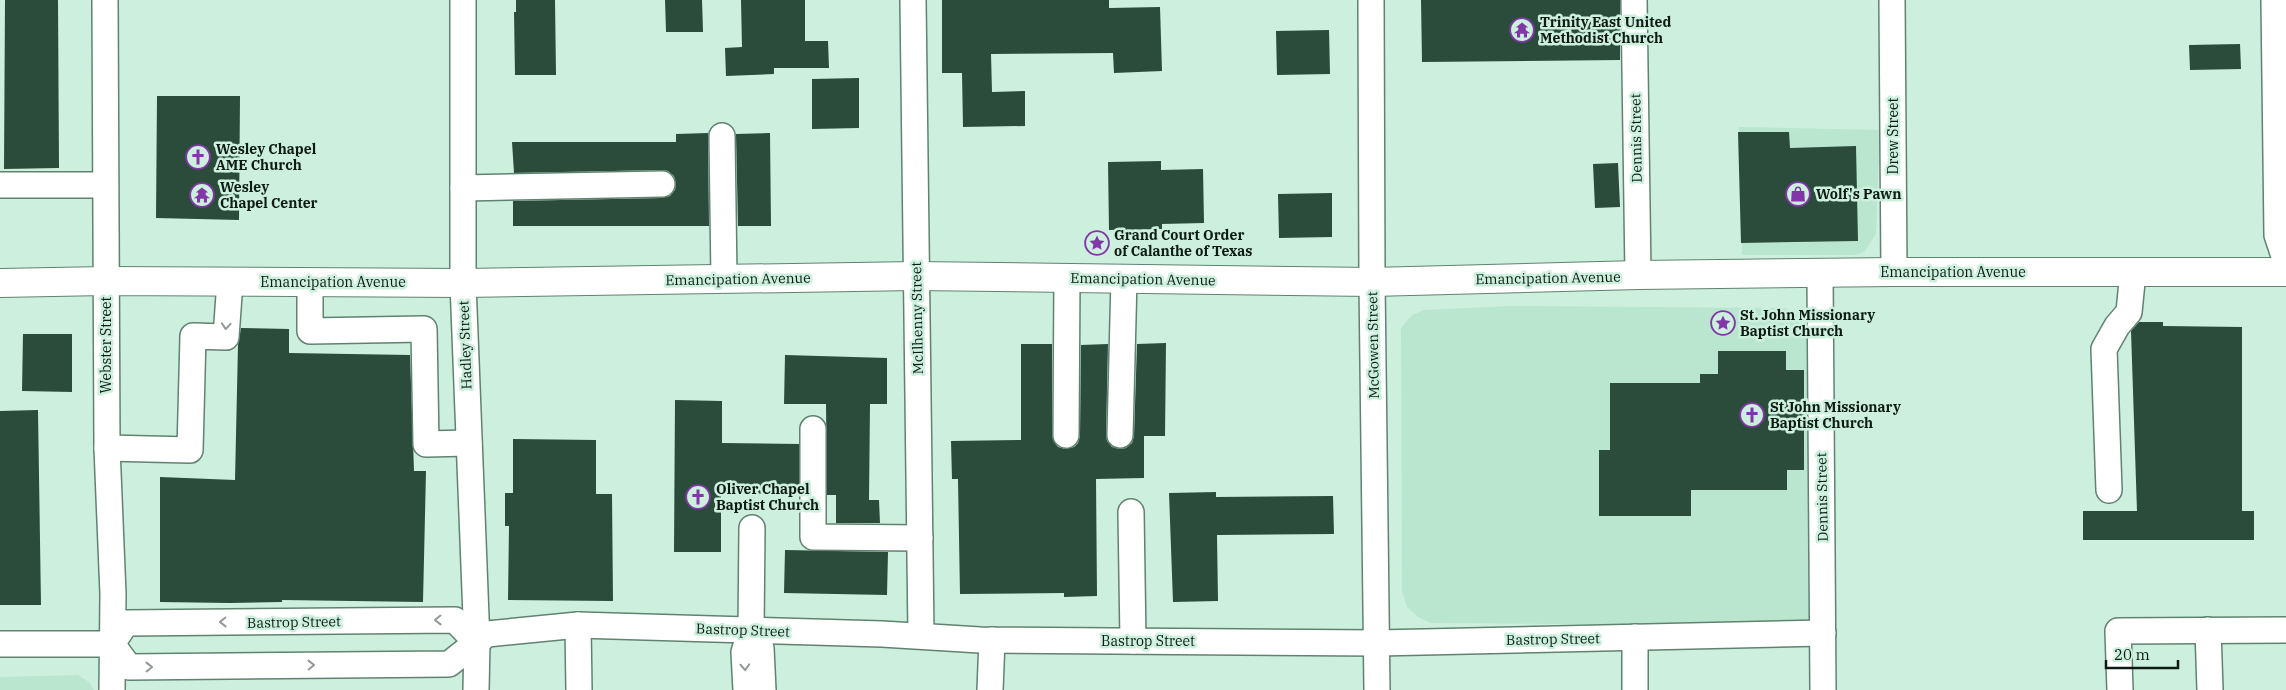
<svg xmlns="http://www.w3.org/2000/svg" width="2286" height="690" font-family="'IBM Plex Serif',serif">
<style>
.built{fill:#bae6cf}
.building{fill:#2b4b3b}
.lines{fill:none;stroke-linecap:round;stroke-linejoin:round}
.minor-casing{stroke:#618270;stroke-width:28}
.major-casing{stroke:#618270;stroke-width:30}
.minor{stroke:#fff;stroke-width:25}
.major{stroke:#fff;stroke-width:28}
.oneway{stroke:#929895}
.labels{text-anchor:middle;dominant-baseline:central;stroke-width:5;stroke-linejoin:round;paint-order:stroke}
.poi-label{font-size:14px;font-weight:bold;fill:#0d1b14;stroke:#ccf0dd;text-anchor:start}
.street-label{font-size:14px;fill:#0d1b14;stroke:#ccf0dd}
</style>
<rect width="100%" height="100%" fill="#ccf0dd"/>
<g class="built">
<polygon points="1739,127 1880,130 1876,234 1865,251 1856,255 1742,255"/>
<polygon points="1510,306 1785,308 1798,314 1808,340 1816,607 1808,620 1794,626 1431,623 1418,617 1407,607 1402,591 1401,328 1412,315 1424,310"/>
<polygon points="78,675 89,682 94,690 0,690 0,677"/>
</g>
<g class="building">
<polygon points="5,0 58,0 59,168 4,169"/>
<polygon points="516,0 555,0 556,75 515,75 514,12 516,12"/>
<polygon points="665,0 702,0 703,32 666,32"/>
<polygon points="741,0 805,0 805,41 828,41 829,68 774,68 774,74 726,76 725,48 742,47"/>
<polygon points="942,0 1109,0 1109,8 1160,7 1162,71 1114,73 1113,53 991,54 992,92 1025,91 1025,126 963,127 962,73 942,73"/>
<polygon points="1421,0 1620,0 1620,60 1422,62"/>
<polygon points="1329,30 1330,74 1277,75 1276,31"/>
<polygon points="2240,44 2241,69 2190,70 2189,45"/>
<polygon points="859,78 859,128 812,129 812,79"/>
<polygon points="157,96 240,96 239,220 156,218"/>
<polygon points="1738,132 1789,132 1790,148 1856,146 1858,241 1741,243"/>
<polygon points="708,133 709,226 513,226 513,201 662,198 670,196 675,190 676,184 674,176 668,171 662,170 514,173 512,142 676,142 676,134"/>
<polygon points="770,133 771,226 738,226 736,134"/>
<polygon points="1161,161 1161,170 1203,169 1204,223 1162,224 1162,229 1109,230 1108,162"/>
<polygon points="1618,163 1620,207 1595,208 1593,164"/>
<polygon points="1332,193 1332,237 1279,238 1278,194"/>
<polygon points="2139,322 2163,322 2163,326 2242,327 2242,511 2254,511 2254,540 2083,540 2083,511 2137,511 2131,331"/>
<polygon points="241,328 289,329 289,353 410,355 414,471 426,471 423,602 282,600 282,602 230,603 160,602 160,477 235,480 238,345"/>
<polygon points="23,334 72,334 72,392 22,391"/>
<polygon points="1166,343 1165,436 1144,436 1144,478 1096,479 1097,596 1064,597 1064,593 960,594 958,479 952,479 951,441 1021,440 1021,344 1052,344 1052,435 1054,442 1058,447 1065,449 1074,447 1078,443 1080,436 1081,345 1108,344 1106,435 1107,441 1112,447 1120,449 1126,448 1132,443 1134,436 1137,344"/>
<polygon points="1718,351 1786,351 1786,370 1804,370 1804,470 1787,470 1787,490 1691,490 1691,516 1599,516 1599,450 1610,450 1610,383 1700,383 1700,374 1718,374"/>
<polygon points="785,355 887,358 887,404 870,404 869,500 879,500 880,523 836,523 836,495 827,495 826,404 784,404"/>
<polygon points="675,400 722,401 722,443 799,444 799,494 721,493 721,552 674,552"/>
<polygon points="38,410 41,605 0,605 0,411"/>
<polygon points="513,439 596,440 596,494 612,494 613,601 508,600 509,526 505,526 505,493 513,493"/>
<polygon points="1216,492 1216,497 1333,496 1334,534 1217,535 1218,601 1173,602 1169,493"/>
<polygon points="785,550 888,552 887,595 784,593"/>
</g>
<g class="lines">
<g class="minor-casing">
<g id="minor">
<polyline points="105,0 107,448 113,594 112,690"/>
<polyline points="463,0 463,283 477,643 476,690"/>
<polyline points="913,0 921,635"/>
<polyline points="1371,0 1372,282 1377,690"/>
<polyline points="1634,0 1638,275"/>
<polyline points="1892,0 1894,272"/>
<polyline points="2274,0 2277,235 2286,262"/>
<polyline points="722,136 724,279"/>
<polyline points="0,185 105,185"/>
<polyline points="463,188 662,184"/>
<polyline points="1820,274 1823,690"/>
<polyline points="310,282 310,331 424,329 426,444 469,443"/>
<polyline points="813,429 813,537 920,538"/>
<polyline points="1066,435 1067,278"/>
<polyline points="1120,435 1124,279"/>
<polyline points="107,448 190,450 193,336 226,337 230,281"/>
<polyline points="2109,490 2104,349 2117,326 2129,312 2133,272"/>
<polyline points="1131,512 1133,641"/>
<polyline points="578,625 579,690"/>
<polyline points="751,630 752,528"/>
<polyline points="2208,630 2210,690"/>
<polyline points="1635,637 1635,690"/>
<polyline points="0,644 112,644"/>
<polyline points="112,644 129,667 449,664 487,634 578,625 882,634 980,640 1378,643 1823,633"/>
<polyline points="112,644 126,623 455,620 477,643"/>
<polyline points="746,690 744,652 751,630 761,648 763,690"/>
<polyline points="990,690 992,640"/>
<polyline points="2120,690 2118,631 2286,630"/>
</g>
</g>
<g class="major-casing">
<polyline id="major" points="0,283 105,281 463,283 916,276 1372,282 1638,275 1894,272 2286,272"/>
</g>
<use href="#minor" class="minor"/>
<use href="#major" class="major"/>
</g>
<defs><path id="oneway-chevron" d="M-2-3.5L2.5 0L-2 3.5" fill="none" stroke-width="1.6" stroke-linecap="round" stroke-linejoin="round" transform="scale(1.25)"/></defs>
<g class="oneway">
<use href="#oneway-chevron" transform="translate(226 326) rotate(94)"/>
<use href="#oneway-chevron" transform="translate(438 620) rotate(179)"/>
<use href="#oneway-chevron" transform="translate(223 622) rotate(179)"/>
<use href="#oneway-chevron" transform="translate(311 665) rotate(-1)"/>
<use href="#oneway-chevron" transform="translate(149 667) rotate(-1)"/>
<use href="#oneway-chevron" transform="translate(745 667) rotate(87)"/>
</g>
<defs>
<g id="temple-ring" transform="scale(1.25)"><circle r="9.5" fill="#ccf0dd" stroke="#8237a8" stroke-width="1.5"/><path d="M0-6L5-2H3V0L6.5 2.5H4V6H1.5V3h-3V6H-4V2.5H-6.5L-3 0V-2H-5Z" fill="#8237a8"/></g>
<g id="church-ring" transform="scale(1.25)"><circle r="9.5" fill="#ccf0dd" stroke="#8237a8" stroke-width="1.5"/><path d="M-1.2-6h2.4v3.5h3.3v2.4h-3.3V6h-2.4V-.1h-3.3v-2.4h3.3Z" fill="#8237a8"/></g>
<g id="shop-ring" transform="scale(1.25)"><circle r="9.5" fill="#ccf0dd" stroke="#8237a8" stroke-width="1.5"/><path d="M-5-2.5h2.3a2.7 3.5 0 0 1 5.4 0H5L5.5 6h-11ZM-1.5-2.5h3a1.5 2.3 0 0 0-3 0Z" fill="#8237a8"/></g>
<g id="sight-ring" transform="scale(1.25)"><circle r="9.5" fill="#ccf0dd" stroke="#8237a8" stroke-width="1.5"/><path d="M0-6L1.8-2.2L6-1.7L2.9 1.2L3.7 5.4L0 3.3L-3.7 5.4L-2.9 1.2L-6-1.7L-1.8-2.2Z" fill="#8237a8"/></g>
</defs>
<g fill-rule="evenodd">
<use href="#temple-ring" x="1522" y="30"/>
<use href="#church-ring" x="198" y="157"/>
<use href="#shop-ring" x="1798" y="194"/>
<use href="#temple-ring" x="202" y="195"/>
<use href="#sight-ring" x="1097" y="243"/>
<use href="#sight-ring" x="1723" y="323"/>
<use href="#church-ring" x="1752" y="415"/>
<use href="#church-ring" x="698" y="497"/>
</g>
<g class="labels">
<g class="poi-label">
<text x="1540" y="22">Trinity East United<tspan x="1540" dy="16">Methodist Church</tspan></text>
<text x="216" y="149">Wesley Chapel<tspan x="216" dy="16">AME Church</tspan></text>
<text x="220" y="187">Wesley<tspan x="220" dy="16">Chapel Center</tspan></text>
<text x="1816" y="194">Wolf's Pawn</text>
<text x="1114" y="235">Grand Court Order<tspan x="1114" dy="16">of Calanthe of Texas</tspan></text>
<text x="1740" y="315">St. John Missionary<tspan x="1740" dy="16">Baptist Church</tspan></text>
<text x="1770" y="407">St John Missionary<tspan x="1770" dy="16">Baptist Church</tspan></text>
<text x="716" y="489">Oliver Chapel<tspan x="716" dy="16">Baptist Church</tspan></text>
</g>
<g class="street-label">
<text transform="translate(1893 136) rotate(-90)">Drew Street</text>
<text transform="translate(1636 138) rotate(-91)">Dennis Street</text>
<text x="1953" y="272">Emancipation Avenue</text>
<text transform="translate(1548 278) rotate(-1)">Emancipation Avenue</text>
<text transform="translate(738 279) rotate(-1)">Emancipation Avenue</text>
<text transform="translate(1143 279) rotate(1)">Emancipation Avenue</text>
<text x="333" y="282">Emancipation Avenue</text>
<text transform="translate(917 318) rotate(-91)">McIlhenny Street</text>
<text transform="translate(106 345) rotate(-90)">Webster Street</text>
<text transform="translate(465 345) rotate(-92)">Hadley Street</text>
<text transform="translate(1373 345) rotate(-91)">McGowen Street</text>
<text transform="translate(1822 497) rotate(-91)">Dennis Street</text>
<text transform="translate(294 622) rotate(-1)">Bastrop Street</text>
<text transform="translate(743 630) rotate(2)">Bastrop Street</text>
<text transform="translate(1553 639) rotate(-1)">Bastrop Street</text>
<text x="1148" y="641">Bastrop Street</text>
</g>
</g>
<path d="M2106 660v8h72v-8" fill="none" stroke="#0d1b14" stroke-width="2.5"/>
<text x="2114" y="660" font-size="15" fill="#0d1b14" stroke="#ccf0dd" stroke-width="4" paint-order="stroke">20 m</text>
</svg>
